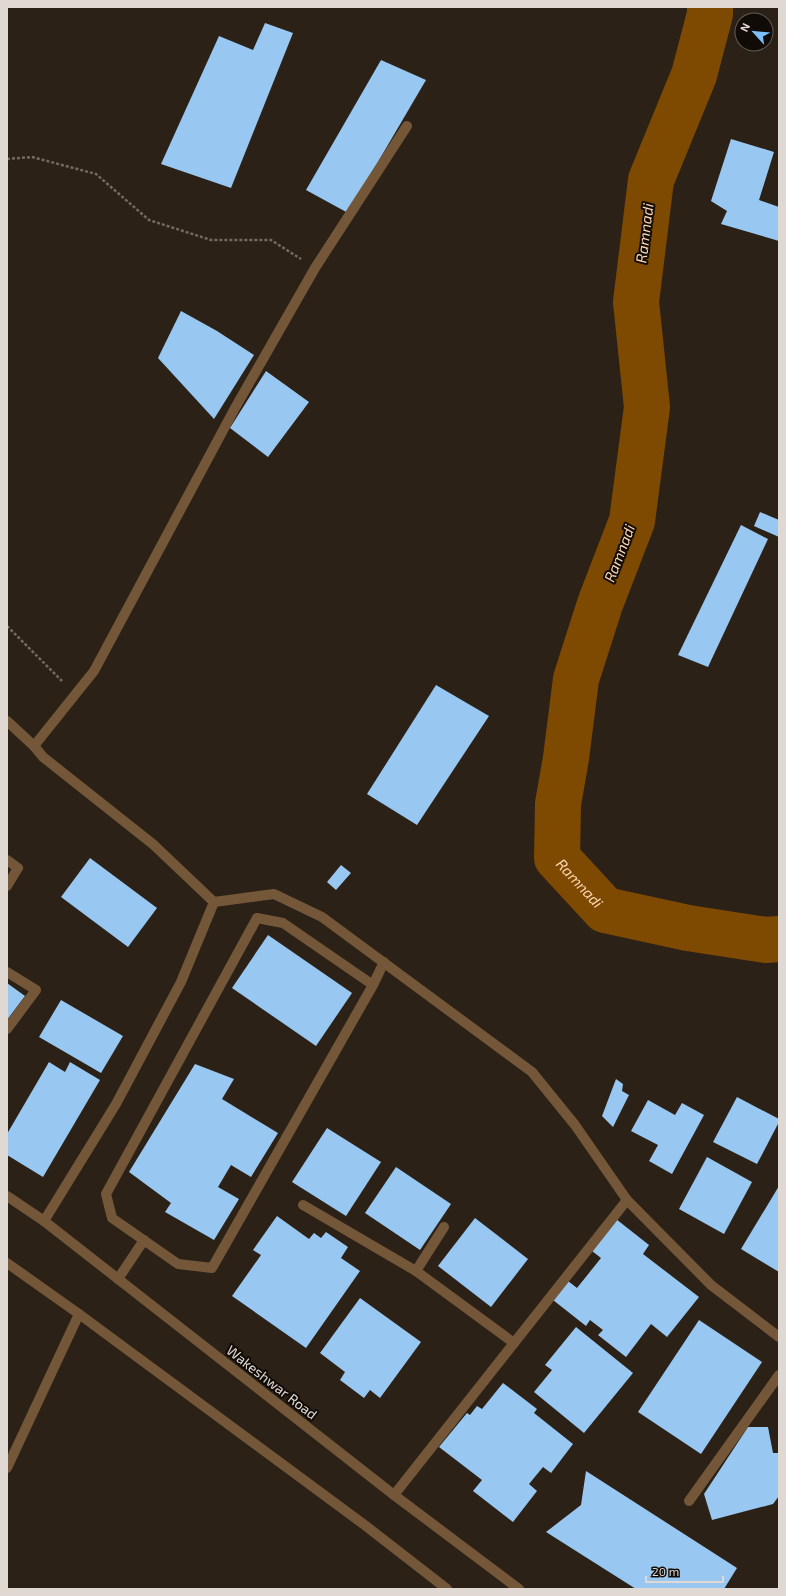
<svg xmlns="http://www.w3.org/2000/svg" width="786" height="1596" font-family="'Exo 2',sans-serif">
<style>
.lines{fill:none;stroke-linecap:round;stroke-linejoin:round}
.river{stroke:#7e4900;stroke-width:46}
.building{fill:#98c8f2}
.path{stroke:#736a61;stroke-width:2.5;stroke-dasharray:3 2;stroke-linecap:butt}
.service{stroke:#745739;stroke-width:10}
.minor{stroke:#745739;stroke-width:10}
.labels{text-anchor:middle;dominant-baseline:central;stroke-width:4;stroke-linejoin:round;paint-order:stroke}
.street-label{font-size:14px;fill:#e0d8d2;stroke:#100b07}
.water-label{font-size:15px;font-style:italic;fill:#fed7b3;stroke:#100b07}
</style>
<rect width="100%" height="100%" fill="#2b2117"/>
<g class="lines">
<path class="river" id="s1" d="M710 7V14L694 75 651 180 636 302 647 407 632 521 600 604 576 679 566 758 558 804 557 858 605 910 688 928 766 940 779 939"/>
</g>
<g class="building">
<polygon points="265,23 293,33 231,188 161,164 219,36 253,50"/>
<polygon points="381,60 426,80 348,213 306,190"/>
<polygon points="731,139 774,152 759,200 779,207 779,241 721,224 727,211 711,201"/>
<polygon points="181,311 217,331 254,355 214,419 158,358"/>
<polygon points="266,371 309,402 268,457 230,428"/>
<polygon points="760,512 779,520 779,537 754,526"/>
<polygon points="741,525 768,539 708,667 678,655"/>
<polygon points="436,685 489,716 417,825 367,794"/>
<polygon points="90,858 157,908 128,947 61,897"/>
<polygon points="341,865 351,873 336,890 327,882"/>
<polygon points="268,935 352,993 316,1046 232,988"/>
<polygon points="7,983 25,996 7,1020"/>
<polygon points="61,1000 123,1036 101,1073 39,1037"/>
<polygon points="49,1062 65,1072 70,1062 100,1080 43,1177 7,1155 7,1134"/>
<polygon points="195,1064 234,1079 222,1099 278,1133 251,1177 231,1165 218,1187 239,1199 214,1240 165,1212 171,1203 129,1172"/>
<polygon points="616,1079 623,1084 622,1091 629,1095 613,1127 602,1116"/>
<polygon points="737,1097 779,1119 779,1122 757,1164 713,1142"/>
<polygon points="648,1100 675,1115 682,1103 704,1115 672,1174 649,1161 658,1145 631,1131"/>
<polygon points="327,1128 381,1162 346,1216 292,1182"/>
<polygon points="707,1157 752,1182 724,1234 679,1209"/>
<polygon points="396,1167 451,1204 420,1250 365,1213"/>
<polygon points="779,1186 779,1272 741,1249"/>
<polygon points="277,1216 309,1239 314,1233 321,1238 326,1232 348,1247 341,1258 360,1271 306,1348 232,1296 261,1255 253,1250"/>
<polygon points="475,1218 528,1259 491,1307 438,1266"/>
<polygon points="616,1219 649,1245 643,1254 699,1297 667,1337 651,1324 626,1357 598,1335 603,1330 590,1320 586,1326 553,1300 568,1281 577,1288 601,1258 592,1251"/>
<polygon points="360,1298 421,1342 380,1398 370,1390 364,1398 340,1380 345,1372 320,1353"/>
<polygon points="699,1320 762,1362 701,1454 638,1412"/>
<polygon points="576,1327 633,1373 584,1433 534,1392 552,1370 545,1365"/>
<polygon points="503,1383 537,1409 534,1413 573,1444 551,1473 543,1467 529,1484 537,1491 513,1522 473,1491 482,1480 439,1447 467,1413 470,1415 477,1406 482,1409"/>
<polygon points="748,1427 768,1427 773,1453 779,1453 779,1496 773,1504 712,1520 704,1494"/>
<polygon points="586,1471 737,1568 724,1589 636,1589 546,1532 581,1505"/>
</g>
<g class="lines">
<g class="path">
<polyline points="7,159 32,157 96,174 149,220 211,240 271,240 301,259"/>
<polyline points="7,626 62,681"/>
</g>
<g class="service">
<polyline points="7,860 18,868 7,886"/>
<polyline points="7,972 36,990 7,1029"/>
<polyline points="373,985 283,923 257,918 106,1194 112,1218 178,1264 212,1268 373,985 384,962"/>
<polyline points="303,1205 416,1271 514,1343"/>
<polyline points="416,1271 444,1227"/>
<polyline points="118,1279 144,1240"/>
<polyline points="7,1468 79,1314"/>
<polyline points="394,1495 627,1200"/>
<polyline points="689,1501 779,1375"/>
</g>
<g class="minor">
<polyline points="7,721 34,746 43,757 154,845 214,902"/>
<polyline points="34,746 94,671 235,408 315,268 407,126"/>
<polyline points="214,902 274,894 322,917 532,1072 575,1125 627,1200 711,1285 779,1337"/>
<polyline points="7,1196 44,1221 394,1495 519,1589"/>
<polyline points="44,1221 116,1104 181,982 214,902"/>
<polyline points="7,1263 79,1314 366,1526 447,1589"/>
</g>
</g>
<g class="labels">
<g class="street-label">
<text transform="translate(272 1382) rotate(38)">Wakeshwar Road</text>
</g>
<g class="water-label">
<text transform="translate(644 233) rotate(-83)">Ramnadi</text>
<text transform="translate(619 553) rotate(-69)">Ramnadi</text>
<text stroke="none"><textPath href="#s1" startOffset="909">Ramnadi</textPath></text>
</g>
</g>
<rect width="786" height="1596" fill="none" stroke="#e0d8d2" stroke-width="16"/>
<g transform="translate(754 32) rotate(297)"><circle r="19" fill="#100b07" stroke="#635d58"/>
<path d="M0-3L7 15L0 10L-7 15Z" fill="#7abff8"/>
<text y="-6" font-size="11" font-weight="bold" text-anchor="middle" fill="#e0d8d2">N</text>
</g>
<path d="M646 1576v6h77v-6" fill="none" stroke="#e0d8d2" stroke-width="2"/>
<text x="652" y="1576" font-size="12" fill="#e0d8d2" stroke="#100b07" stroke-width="3" paint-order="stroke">20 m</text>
</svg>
